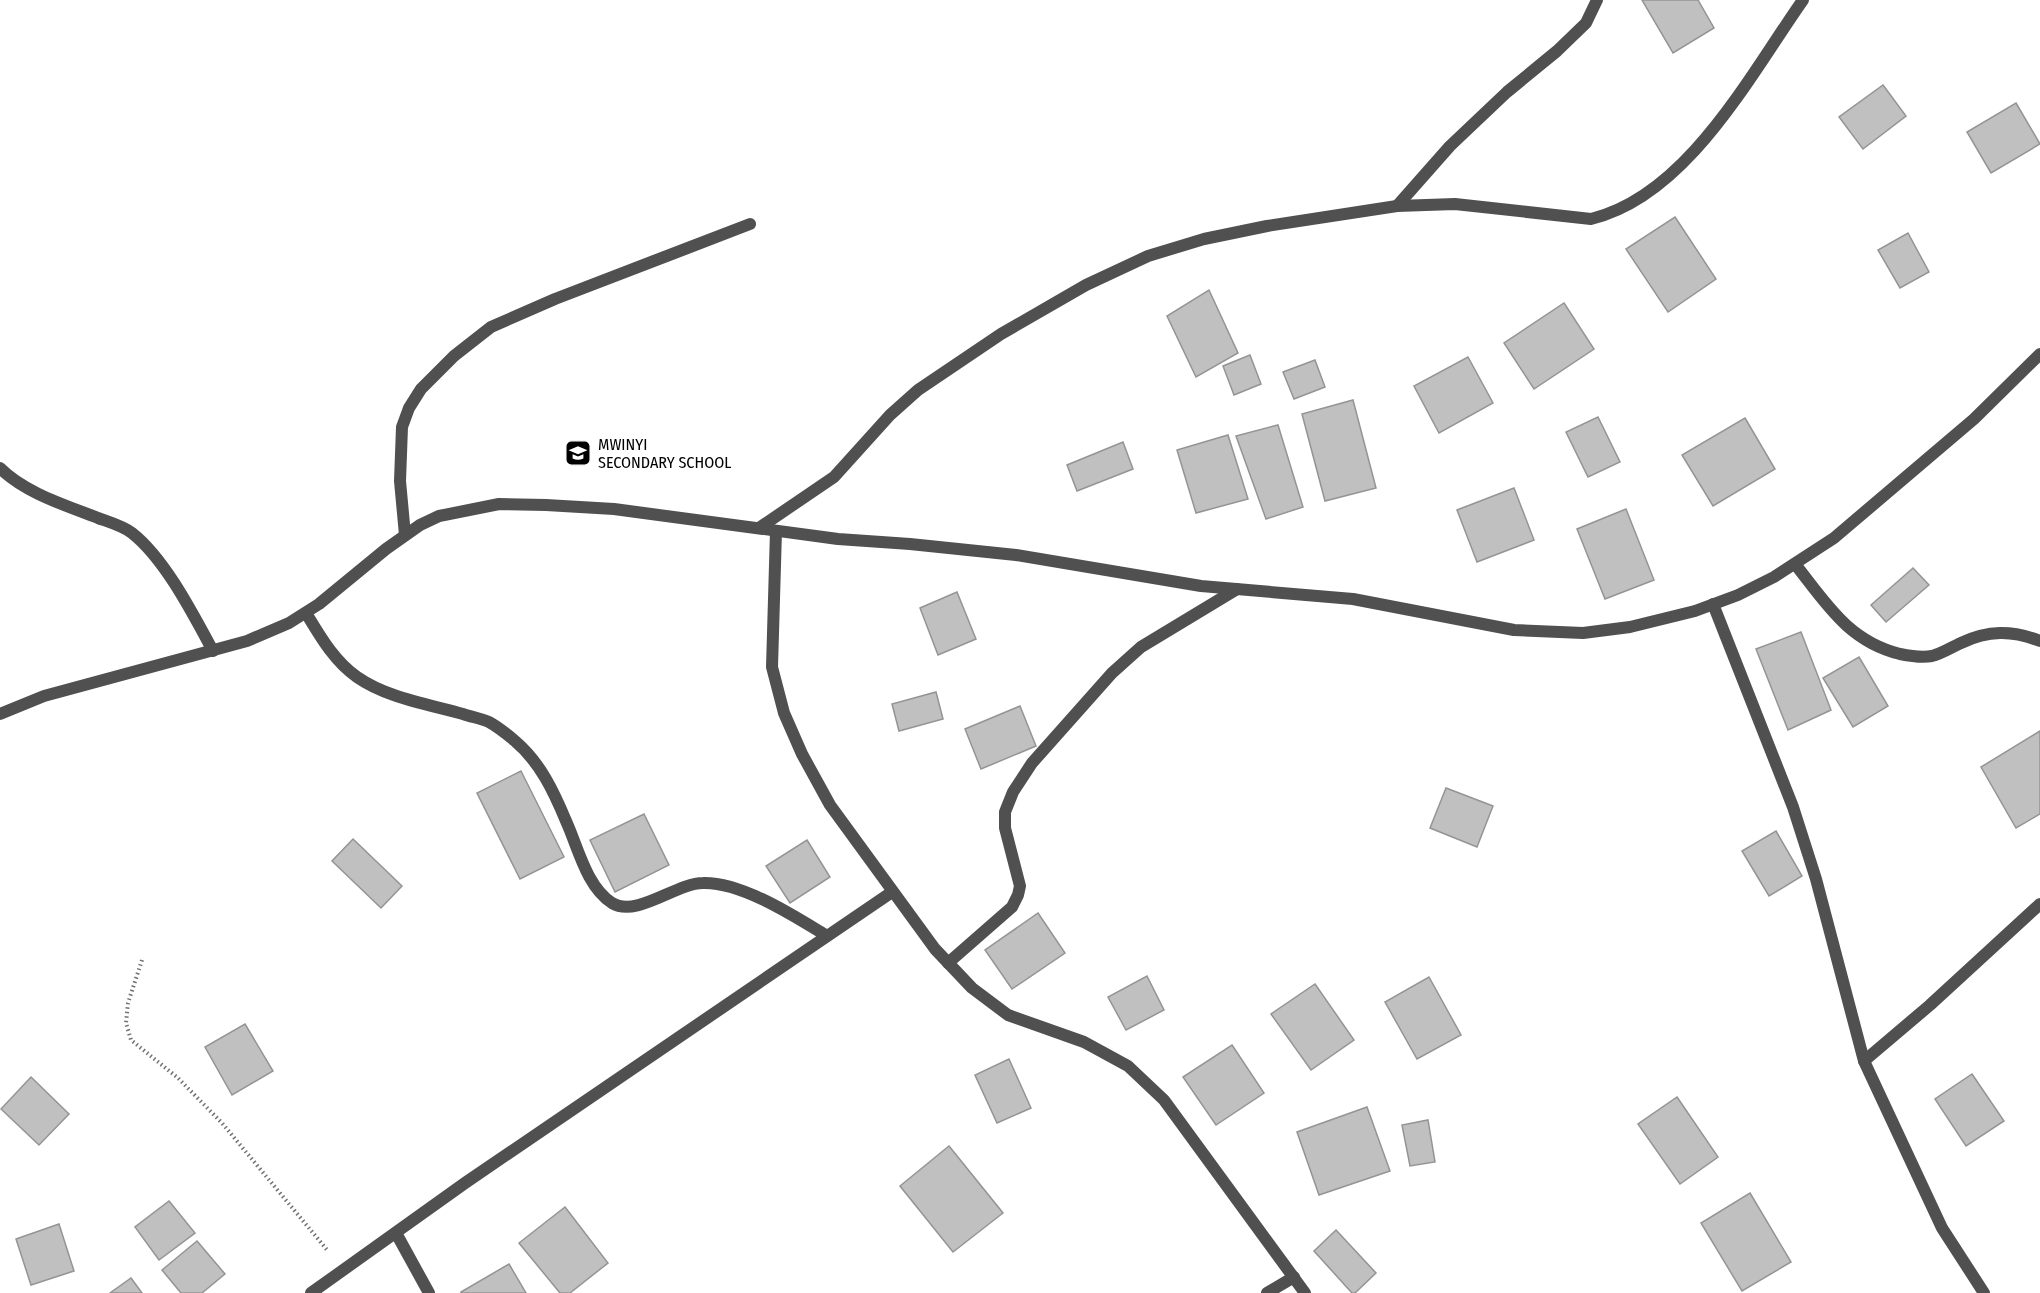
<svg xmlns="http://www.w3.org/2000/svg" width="2040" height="1293" font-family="'Fira Sans Condensed',sans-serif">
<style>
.building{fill:#c0c0c0;stroke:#949494;stroke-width:1.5}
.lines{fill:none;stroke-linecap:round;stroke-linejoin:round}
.path{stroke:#727272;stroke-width:4;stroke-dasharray:1.5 3;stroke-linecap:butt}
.lane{stroke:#505050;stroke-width:12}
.street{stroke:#505050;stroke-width:12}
.labels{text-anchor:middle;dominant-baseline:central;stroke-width:6;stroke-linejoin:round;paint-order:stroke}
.poi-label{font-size:16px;fill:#000;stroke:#fff;text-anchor:start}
</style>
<rect width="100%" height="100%" fill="#fff"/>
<g class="building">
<polygon points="1642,0 1698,0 1714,28 1673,53"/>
<polygon points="1883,85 1906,116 1863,149 1839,117"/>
<polygon points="2016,103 2040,144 1991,173 1967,132"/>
<polygon points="1675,217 1716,279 1668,312 1626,249"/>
<polygon points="1908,233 1929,272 1900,288 1878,250"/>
<polygon points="1209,290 1238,353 1196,377 1167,316"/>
<polygon points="1564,303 1594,349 1534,389 1504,343"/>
<polygon points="1250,355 1261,384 1234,395 1223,366"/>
<polygon points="1468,357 1493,403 1439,433 1414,386"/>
<polygon points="1315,360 1325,387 1294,399 1283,372"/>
<polygon points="1353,400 1376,488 1325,501 1302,414"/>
<polygon points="1598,417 1620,462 1588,477 1566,432"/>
<polygon points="1745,418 1775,469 1713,506 1682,455"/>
<polygon points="1278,425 1303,507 1266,519 1236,436"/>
<polygon points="1228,435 1248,499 1196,513 1177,450"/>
<polygon points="1123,442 1133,469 1077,491 1067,465"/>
<polygon points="1514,488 1534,540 1477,562 1457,510"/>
<polygon points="1626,509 1654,580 1605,599 1577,529"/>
<polygon points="1913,568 1929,585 1886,622 1871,605"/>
<polygon points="957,592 976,639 938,655 920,608"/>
<polygon points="1801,632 1831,710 1788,730 1756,649"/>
<polygon points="1859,657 1888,706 1853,727 1823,678"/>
<polygon points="936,692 943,719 899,731 892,704"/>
<polygon points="1020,706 1036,746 981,769 965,729"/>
<polygon points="2040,731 2040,814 2016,828 1981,767"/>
<polygon points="521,771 564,857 520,879 477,793"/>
<polygon points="1446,788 1493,806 1477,847 1430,828"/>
<polygon points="644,814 669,865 615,892 590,840"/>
<polygon points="1776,831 1802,876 1769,896 1742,851"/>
<polygon points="353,839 402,886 381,908 332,861"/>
<polygon points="807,840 830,877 790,903 766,866"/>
<polygon points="1038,913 1065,953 1012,989 985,950"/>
<polygon points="1147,976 1164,1010 1126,1030 1108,997"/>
<polygon points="1429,977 1461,1035 1417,1059 1385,1002"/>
<polygon points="1315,984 1354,1040 1311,1070 1271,1014"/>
<polygon points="245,1024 273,1071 232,1095 205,1047"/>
<polygon points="1232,1045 1264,1093 1216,1125 1183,1077"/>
<polygon points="1009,1059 1031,1108 997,1123 975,1075"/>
<polygon points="1972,1074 2004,1121 1966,1146 1935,1099"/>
<polygon points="31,1077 69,1114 39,1145 1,1109"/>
<polygon points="1677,1097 1718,1157 1680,1184 1638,1124"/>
<polygon points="1367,1107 1390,1171 1319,1195 1297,1132"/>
<polygon points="1428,1120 1435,1162 1410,1166 1402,1125"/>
<polygon points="949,1146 1003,1213 953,1252 900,1186"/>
<polygon points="1750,1193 1791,1262 1742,1291 1701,1223"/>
<polygon points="169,1201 195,1233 159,1260 135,1227"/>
<polygon points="565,1207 608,1263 570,1293 560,1293 519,1243"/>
<polygon points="59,1224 74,1271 31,1285 16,1239"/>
<polygon points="1336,1230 1376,1273 1355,1293 1352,1293 1314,1251"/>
<polygon points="197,1241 225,1274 202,1293 181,1293 162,1270"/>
<polygon points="509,1264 526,1293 461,1293 461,1292"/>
<polygon points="131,1278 142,1293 110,1293"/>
</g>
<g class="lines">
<polyline class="path" points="142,960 128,1003 126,1023 131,1040 178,1078 222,1123 328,1251"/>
<polyline class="lane" points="405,535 400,481 402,427 409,408 421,389 454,356 491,327 555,299 750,224"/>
<g class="street">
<polyline points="1397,206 1450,146 1507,92 1557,51 1586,23 1597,0"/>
<path d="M0 468C25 493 65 505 98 518 109 522 123 526 132 533 165 559 193 614 213 651"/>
<path d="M759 528 834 477 890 415 918 390 1001 334 1086 285 1148 256 1204 239 1267 226 1397 206 1455 204 1591 219C1687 196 1750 75 1803 0"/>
<polyline points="776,531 772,667 784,713 802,754 830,805 935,949 972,988 1008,1015 1084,1042 1128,1066 1164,1100 1305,1293"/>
<path d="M1795 564C1826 603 1848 641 1900 654 1910 656 1921 658 1932 656 1941 654 1952 647 1961 643 1988 630 2012 630 2040 641"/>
<polyline points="1713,604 1793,807 1816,879 1864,1061 1942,1228 1984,1293"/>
<path d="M306 613C320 636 334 661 357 677 387 698 428 704 463 714 472 717 482 719 489 722 498 727 508 735 515 741 540 762 554 792 566 821 578 847 586 886 612 903 637 918 676 883 703 883 742 882 794 916 827 936"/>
<polyline points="0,714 44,696 247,641 289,623 319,604 386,549 420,525 439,516 499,504 546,505 614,509 838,539 910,544 1016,555 1201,586 1353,599 1514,630 1583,633 1630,627 1695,611 1738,595 1774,577 1834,538 1974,419 2040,354"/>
<polyline points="948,963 1012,907 1018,895 1020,886 1005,828 1005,812 1013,792 1032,763 1112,673 1141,647 1237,589"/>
<polyline points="1864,1061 1930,1005 2040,904"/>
<polyline points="396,1233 429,1293"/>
<polyline points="311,1293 465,1183 892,892"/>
<polyline points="1267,1293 1294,1277"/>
</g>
</g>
<defs>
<g id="school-square" transform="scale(1.35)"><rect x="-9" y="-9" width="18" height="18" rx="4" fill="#000" stroke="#fff"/><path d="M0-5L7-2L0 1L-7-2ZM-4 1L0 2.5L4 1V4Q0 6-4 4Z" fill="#fff"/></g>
</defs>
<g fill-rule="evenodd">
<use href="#school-square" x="578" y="453"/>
</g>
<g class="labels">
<g class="poi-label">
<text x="598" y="444">MWINYI<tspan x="598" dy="18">SECONDARY SCHOOL</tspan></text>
</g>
</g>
</svg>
